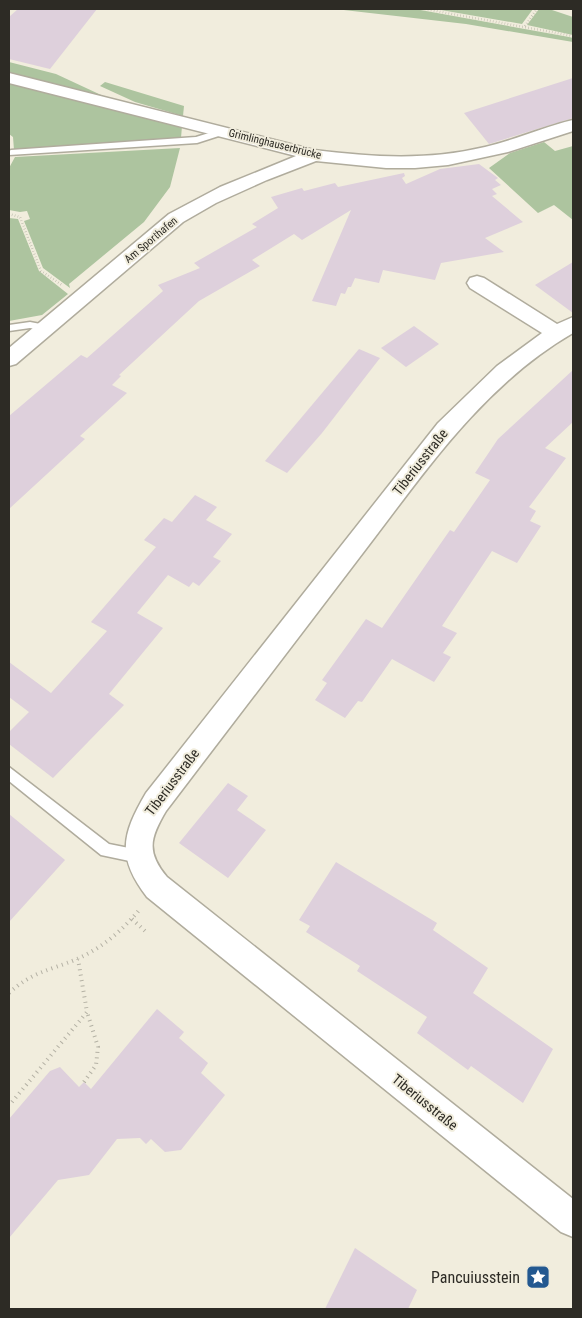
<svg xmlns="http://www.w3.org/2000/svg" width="582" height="1318" font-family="'Roboto Condensed',sans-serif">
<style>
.green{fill:#adc49f}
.building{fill:#ded0dc}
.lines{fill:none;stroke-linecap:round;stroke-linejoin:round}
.lane-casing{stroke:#b0ac9d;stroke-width:3}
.street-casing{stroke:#b0ac9d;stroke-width:3}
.path-far1{stroke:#b4b1a4;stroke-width:2.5;stroke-dasharray:0.5 2.5;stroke-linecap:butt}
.path{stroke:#b4b1a4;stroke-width:4;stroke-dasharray:1 4.5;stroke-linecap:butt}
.lane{fill:#fff;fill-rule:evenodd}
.street{fill:#fff;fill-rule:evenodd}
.labels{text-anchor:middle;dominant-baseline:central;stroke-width:4;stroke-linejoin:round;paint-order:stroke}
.far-street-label{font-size:11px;fill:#2d2b25;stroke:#f1eddd}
.street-label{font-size:14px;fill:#2d2b25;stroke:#f1eddd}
.near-poi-label{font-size:16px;fill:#2d2b25;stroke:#f1eddd;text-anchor:end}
</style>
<rect width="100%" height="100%" fill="#f1eddd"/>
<g class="green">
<polygon points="335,9 415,9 569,37 573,38 573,42 466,24"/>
<polygon points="435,9 533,9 522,24"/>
<polygon points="539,9 549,9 573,17 573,35 527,25"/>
<polygon points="9,62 56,74 114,101 9,74"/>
<polygon points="9,81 182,126 181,138 14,150 13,137 9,134"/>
<polygon points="105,82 184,106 183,116 135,102 100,86"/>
<polygon points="544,142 555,151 573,146 573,220 554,205 538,213 489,168 510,153"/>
<polygon points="180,148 170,187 144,222 69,284 70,288 43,268 24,221 30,219 27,211 20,212 9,210 9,168 15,157"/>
<polygon points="9,218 18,219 39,271 68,294 42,315 9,321"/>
</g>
<g class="building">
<polygon points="18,9 97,9 50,69 9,59 9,17"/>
<polygon points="573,78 573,118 489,144 464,113"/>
<polygon points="479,164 498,178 495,180 501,185 492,189 497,194 492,196 523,222 485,238 504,252 441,263 435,280 383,270 379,283 355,278 351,287 348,287 345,294 341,293 336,306 312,301 351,210 302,240 294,234 252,260 260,266 199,301 119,375 121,376 112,385 127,393 80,436 85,439 9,509 9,416 81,355 87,358 163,291 158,285 200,268 194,263 257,227 252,224 278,208 271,197 302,188 304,191 335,183 338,187 404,173 405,176 402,178 406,184 440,169"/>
<polygon points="573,262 573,313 535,285"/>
<polygon points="414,326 439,344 406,367 381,348"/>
<polygon points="359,349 380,358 322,433 287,473 265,461"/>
<polygon points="573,370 573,422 545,448 566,458 529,507 536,511 530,521 541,526 517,563 492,551 442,626 457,633 443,653 451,657 434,682 392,659 362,702 358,701 345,718 315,700 327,683 322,680 366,619 382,628 450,530 454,532 490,480 475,473 498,439"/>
<polygon points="195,495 217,507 206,520 232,534 213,557 221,561 199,586 193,582 189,587 168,575 137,613 163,628 109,694 124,705 53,778 9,744 9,732 29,712 9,697 9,662 51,693 107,631 91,622 156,547 144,540 164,518 172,522"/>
<polygon points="228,783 248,796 237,810 266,830 228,878 179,843"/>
<polygon points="9,814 65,860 9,922"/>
<polygon points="336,862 437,923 433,930 488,968 473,993 553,1049 523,1103 471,1066 468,1070 417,1033 427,1017 357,971 360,966 306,932 310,926 299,920"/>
<polygon points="157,1009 184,1032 179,1038 208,1063 201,1073 225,1095 181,1150 165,1152 151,1139 146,1144 140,1138 117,1139 89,1175 58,1180 9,1238 9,1119 50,1071 60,1067 79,1087 84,1082 91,1089"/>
<polygon points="355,1248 417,1290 408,1309 325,1309"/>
</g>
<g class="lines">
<g class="lane-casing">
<g id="lane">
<polygon points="225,128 229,131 228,133 197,143 9,155 9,151 11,150 196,137"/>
<polygon points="30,322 51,326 52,328 47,331 30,328 9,331 9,325"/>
<polygon points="9,767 109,844 144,851 146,856 144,861 139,863 101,855 9,781"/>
</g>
</g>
<g class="street-casing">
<g id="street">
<path d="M9 73 314 150C372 157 427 161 485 147 515 140 543 127 573 120V131L508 152 448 165 415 168H386L316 161 267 180 216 203 183 222 16 364 9 366V348L169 214 220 187 296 156 9 83Z"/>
<path d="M477 276 484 278 557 324 573 317V333C480 387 421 478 356 562 293 645 229 728 166 811 150 838 146 852 167 877L573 1199V1237L561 1232 147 897C116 857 122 834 146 793L438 423 497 366 542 333 470 288 467 283 470 278Z"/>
</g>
</g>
<g class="path-far1">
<polyline points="425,9 573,36"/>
<polyline points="525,26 537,9"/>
<polyline points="9,214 20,217 41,271 62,285"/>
</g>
<g class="path">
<polyline points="132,919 145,931"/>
<path d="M9 993C33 971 49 971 77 959 102 948 123 930 140 909"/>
<polyline points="84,1082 96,1065 98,1047 87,1012"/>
<polyline points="12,1102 87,1012 78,959"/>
</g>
<use href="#lane" class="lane"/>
<use href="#street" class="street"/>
</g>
<defs>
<g id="sight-square" transform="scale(1.25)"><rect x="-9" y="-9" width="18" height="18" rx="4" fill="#235890" stroke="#f1eddd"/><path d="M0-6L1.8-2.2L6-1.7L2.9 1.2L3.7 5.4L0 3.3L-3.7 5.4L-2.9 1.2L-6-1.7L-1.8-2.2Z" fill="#fff"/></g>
</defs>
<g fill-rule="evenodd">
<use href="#sight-square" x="538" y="1277"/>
</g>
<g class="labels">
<g class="far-street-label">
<text transform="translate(275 144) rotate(14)">Grimlinghauserbrücke</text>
<text transform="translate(151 240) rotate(-40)">Am Sporthafen</text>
</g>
<g class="street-label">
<text transform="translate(420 462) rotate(-52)">Tiberiusstraße</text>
<text transform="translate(172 782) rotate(-53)">Tiberiusstraße</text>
<text transform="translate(425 1102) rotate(39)">Tiberiusstraße</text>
</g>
<g class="near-poi-label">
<text x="520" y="1277">Pancuiusstein</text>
</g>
</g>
<rect width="582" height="1318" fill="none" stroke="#2d2b25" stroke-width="20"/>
</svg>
